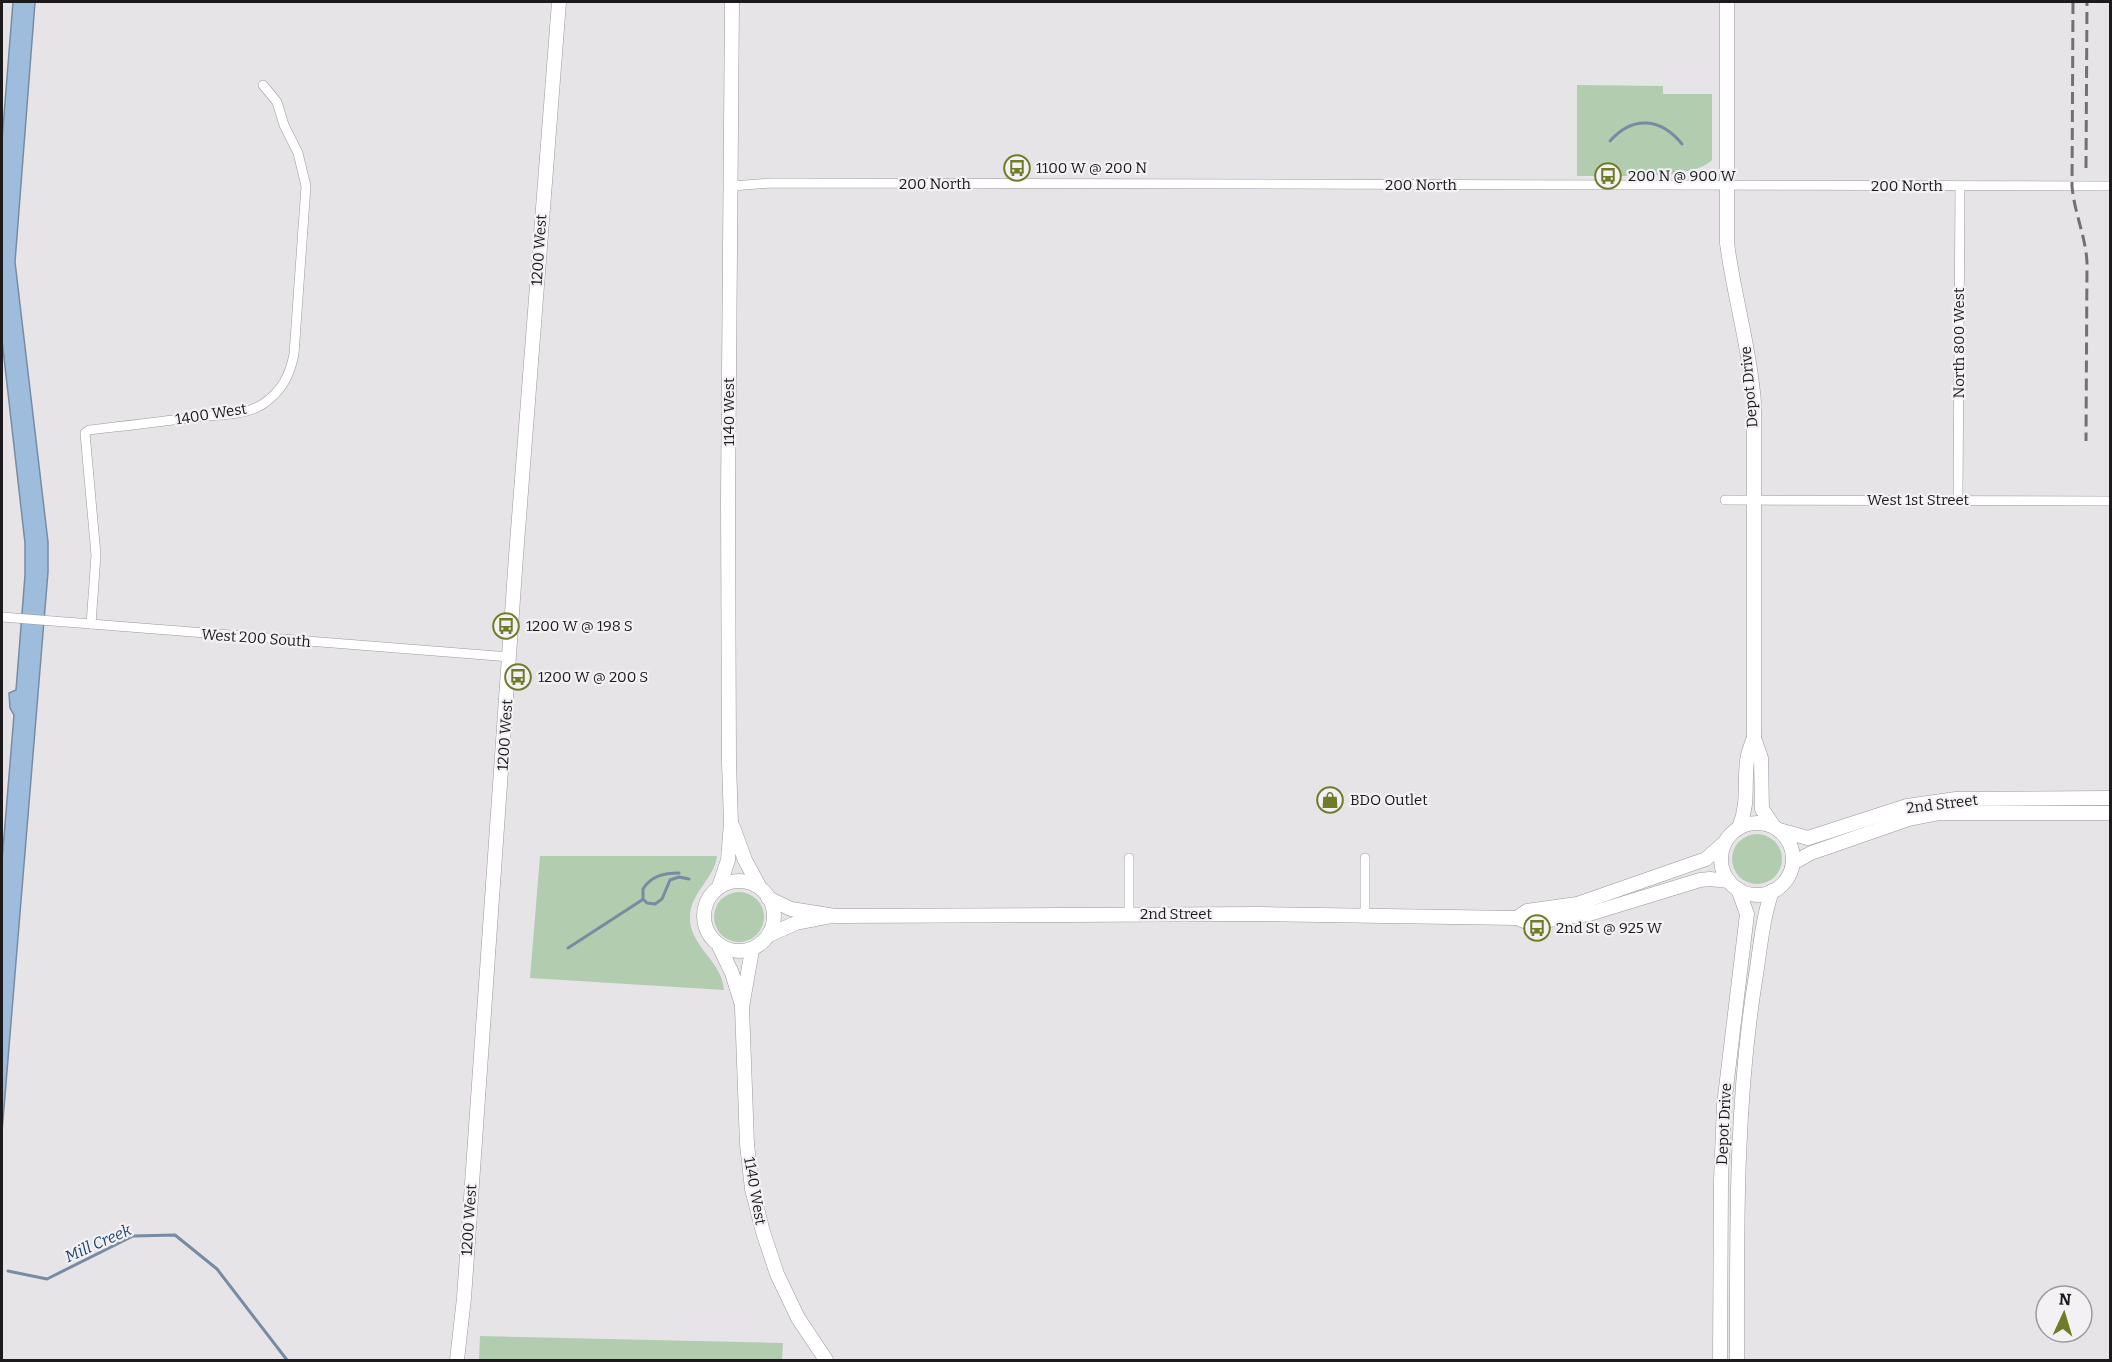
<svg xmlns="http://www.w3.org/2000/svg" width="2112" height="1362" font-family="Bitter,serif">
<style>
.green{fill:#b2ccb0}
.water{fill:#9ebddc;stroke:#778ca2;stroke-width:1.5}
.lines{fill:none;stroke-linecap:round;stroke-linejoin:round}
.stream{stroke:#778ca2;stroke-width:3}
.street-casing{stroke:#9b989c;stroke-width:10}
.secondary-casing{stroke:#9b989c;stroke-width:15}
.street{stroke:#fff;stroke-width:9}
.secondary{stroke:#fff;stroke-width:14}
.rail{stroke:#737073;stroke-width:3;stroke-dasharray:12 6;stroke-linecap:butt}
.labels{text-anchor:middle;dominant-baseline:central;stroke-width:4.5;stroke-linejoin:round;paint-order:stroke}
.poi-label{font-size:15px;fill:#1c1a1c;stroke:#f4f1f5;text-anchor:start}
.street-label{font-size:15px;fill:#1c1a1c;stroke:#f4f1f5}
.water-label{font-size:16px;font-style:italic;fill:#1a4770;stroke:#f4f1f5}
</style>
<rect width="100%" height="100%" fill="#e7e4e8"/>
<g class="green">
<path d="M1577 85 1663 86V94H1712V160C1693 181 1606 175 1577 176Z"/>
<circle cx="1757" cy="859" r="25"/>
<path d="M540 856H717C714 879 692 891 690 915 688 946 722 960 724 990L530 978Z"/>
<circle cx="739" cy="917" r="25"/>
<polygon points="480,1336 783,1343 782,1360 479,1360"/>
</g>
<polygon class="water" points="13,2 35,2 15,262 48,542 48,572 2,1132 2,861 14,715 10,708 9,693 16,690 25,575 25,543 2,340 2,140"/>
<g class="lines">
<g class="stream">
<path d="M1610 141C1633 115 1661 118 1682 144"/>
<path d="M679 873C664 873 651 876 643 889V899L647 903 655 904 662 899 670 880 679 877 689 879"/>
<polyline points="568,948 642,900"/>
<polyline points="8,1271 47,1279 133,1236 175,1235 217,1269 287,1360"/>
</g>
<g class="street-casing">
<g id="street">
<polyline points="732,186 771,183 2110,186"/>
<polyline points="1725,500 2110,501"/>
<polyline points="1958,500 1960,186"/>
<polyline points="2,617 511,657"/>
<path d="M91 624 96 555 85 433 89 430C124 426 160 422 195 417 216 415 245 416 263 404 282 391 290 375 294 354L306 186 298 153 284 125 277 102 263 85"/>
<polyline points="1129,858 1129,915"/>
<polyline points="1365,915 1365,858"/>
</g>
</g>
<g class="secondary-casing">
<g id="secondary">
<path d="M1727 2V243C1734 297 1750 348 1754 403V738C1751 745 1748 753 1747 761 1744 787 1749 803 1739 828"/>
<polyline points="1754,738 1761,758 1762,809 1774,827"/>
<circle cx="1757" cy="859" r="36"/>
<polyline points="733,827 745,860 759,886"/>
<polyline points="1779,830 1808,838 1907,806 1956,799 2110,798"/>
<polyline points="1793,863 1811,853 1909,819 1940,813 2110,813"/>
<circle cx="739" cy="916" r="35"/>
<polyline points="719,887 728,860 731,823 729,762 728,500 732,2"/>
<polyline points="768,898 791,909 835,916 1259,914 1517,918 1529,923 1589,914 1700,880 1710,879 1729,881"/>
<polyline points="1517,918 1527,911 1577,904 1706,859 1724,843"/>
<polyline points="769,935 796,923 827,917"/>
<polyline points="719,946 732,973 741,1002"/>
<polyline points="752,950 742,1007 747,1144 752,1189 763,1232 777,1274 798,1318 826,1360"/>
<polyline points="457,1360 464,1298 516,556 559,2"/>
<polyline points="1720,1360 1721,1180 1724,1105 1747,914 1738,889"/>
<path d="M1737 1360C1737 1234 1735 1107 1755 981 1760 951 1762 920 1772 891"/>
</g>
</g>
<use href="#street" class="street"/>
<use href="#secondary" class="secondary"/>
<g class="rail">
<path d="M2073 2 2072 186C2074 212 2086 237 2087 263L2086 441"/>
<polyline points="2086,168 2087,2"/>
</g>
</g>
<defs>
<g id="bus-ring" transform="scale(1.35)"><circle r="9.5" fill="#f4f1f5" stroke="#707c29" stroke-width="1.5"/><path d="M-5-6H5V4H4V6H2V4H-2V6H-4V4H-5ZM-3.5-4V0h7V-4ZM-3.5 1.2v1.5H-2V1.2ZM2 1.2v1.5H3.5V1.2Z" fill="#707c29"/></g>
<g id="shop-ring" transform="scale(1.35)"><circle r="9.5" fill="#f4f1f5" stroke="#707c29" stroke-width="1.5"/><path d="M-5-2.5h2.3a2.7 3.5 0 0 1 5.4 0H5L5.5 6h-11ZM-1.5-2.5h3a1.5 2.3 0 0 0-3 0Z" fill="#707c29"/></g>
</defs>
<g fill-rule="evenodd">
<use href="#bus-ring" x="1017" y="168"/>
<use href="#bus-ring" x="1608" y="176"/>
<use href="#bus-ring" x="506" y="626"/>
<use href="#bus-ring" x="518" y="677"/>
<use href="#shop-ring" x="1330" y="800"/>
<use href="#bus-ring" x="1537" y="928"/>
</g>
<g class="labels">
<g class="poi-label">
<text x="1036" y="168">1100 W @ 200 N</text>
<text x="1628" y="176">200 N @ 900 W</text>
<text x="526" y="626">1200 W @ 198 S</text>
<text x="538" y="677">1200 W @ 200 S</text>
<text x="1350" y="800">BDO Outlet</text>
<text x="1556" y="928">2nd St @ 925 W</text>
</g>
<g class="street-label">
<text x="935" y="184">200 North</text>
<text x="1421" y="185">200 North</text>
<text x="1907" y="186">200 North</text>
<text transform="translate(539 250) rotate(-86)">1200 West</text>
<text transform="translate(1959 343) rotate(-90)">North 800 West</text>
<text transform="translate(1749 387) rotate(-95)">Depot Drive</text>
<text transform="translate(729 412) rotate(-90)">1140 West</text>
<text transform="translate(211 414) rotate(-9)">1400 West</text>
<text x="1918" y="500">West 1st Street</text>
<text transform="translate(256 638) rotate(4)">West 200 South</text>
<text transform="translate(505 735) rotate(-86)">1200 West</text>
<text transform="translate(1942 804) rotate(-7)">2nd Street</text>
<text x="1176" y="914">2nd Street</text>
<text transform="translate(1724 1124) rotate(-87)">Depot Drive</text>
<text transform="translate(755 1191) rotate(80)">1140 West</text>
<text transform="translate(469 1220) rotate(-86)">1200 West</text>
</g>
<g class="water-label">
<text transform="translate(98 1243) rotate(-24)">Mill Creek</text>
</g>
</g>
<rect width="2112" height="1362" fill="none" stroke="#1c1a1c" stroke-width="6"/>
<g transform="translate(2064 1314) rotate(4)"><circle r="28" fill="#f4f1f5" stroke="#9e9b9e" stroke-width="1.5"/>
<path d="M0-4.5L10 22L0 15L-10 22Z" fill="#707c29"/>
<text y="-9" font-size="16" font-weight="bold" text-anchor="middle" fill="#1c1a1c">N</text>
</g>
</svg>
